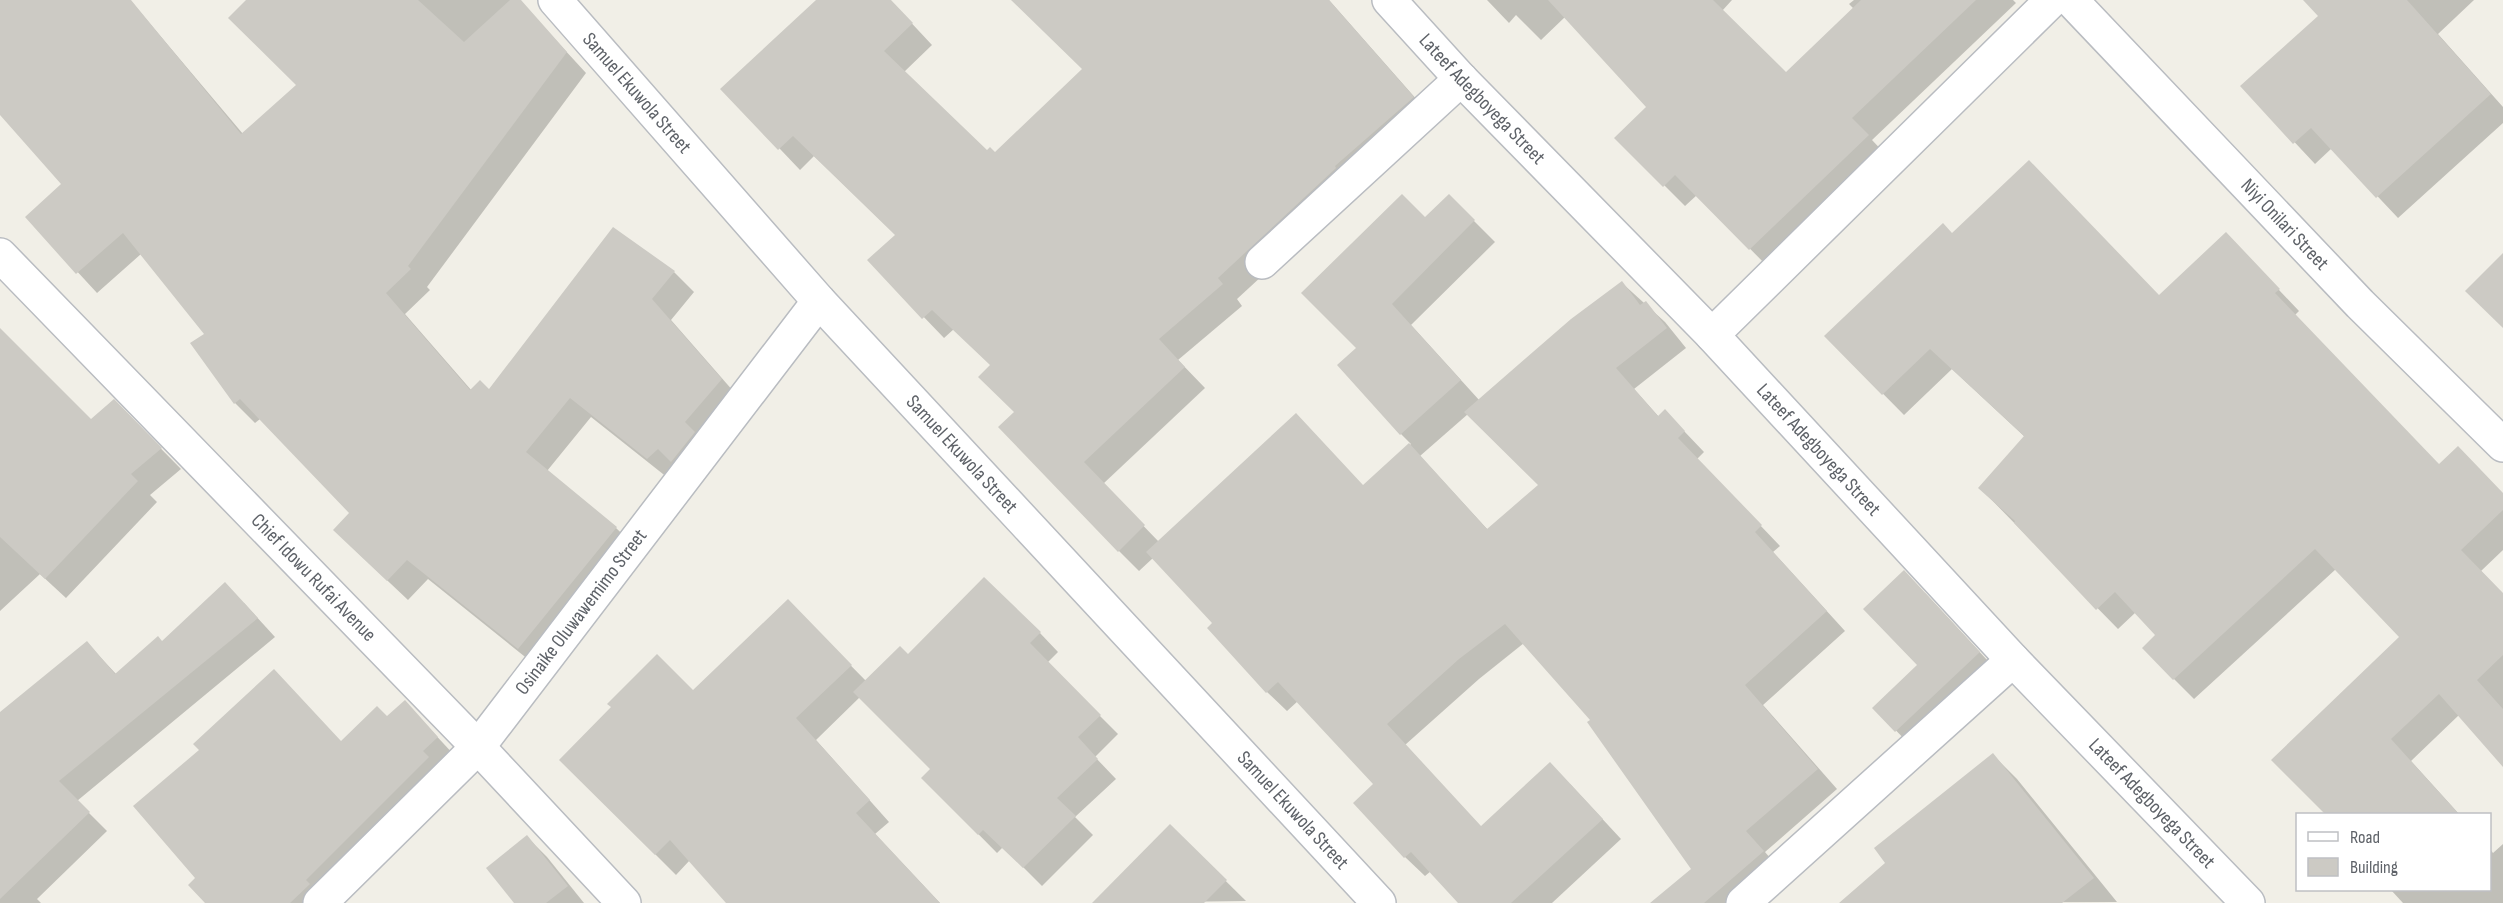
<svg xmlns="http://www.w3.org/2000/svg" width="2503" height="903" font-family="'Sofia Sans Condensed',sans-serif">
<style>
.shadow{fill:#0003;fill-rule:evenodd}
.building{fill:#cccac4}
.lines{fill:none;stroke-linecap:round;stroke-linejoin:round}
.minor-casing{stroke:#b9bcc1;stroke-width:36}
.minor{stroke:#fff;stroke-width:33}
.labels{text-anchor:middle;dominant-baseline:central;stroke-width:6;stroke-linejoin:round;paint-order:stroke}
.street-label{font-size:20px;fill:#5e6268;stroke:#fff}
</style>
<rect width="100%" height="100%" fill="#f1efe7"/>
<g class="shadow">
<polygon points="0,0 130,0 243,134 298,85 248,0 519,0 586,73 427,287 430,290 405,314 472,391 489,391 674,272 694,292 671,320 741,400 668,478 591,417 547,471 616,528 637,548 539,668 428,579 408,600 355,550 351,513 260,419 255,423 235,403 206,334 141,254 97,293 27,217 63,184 0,113"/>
<path d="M819 0H890L932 45 904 72 987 152 995 154 1084 69 1012 0H1329L1433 118 1237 299 1242 306 1178 360 1205 388 1103 484 1159 542 1363 486 1411 444 1401 434 1358 348 1425 219 1449 196 1495 242 1411 325 1480 401 1622 283 1665 322 1686 348 1634 389 1659 417 1684 431 1704 452 1697 459 1780 546 1773 552 1845 631 1763 705 1837 789 1765 852 1782 872 1746 903H1664L1693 869 1592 720 1524 643 1479 679 1405 745 1482 828 1570 784 1621 839 1552 903H1460L1431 871 1425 876 1405 857 1375 784 1298 701 1287 711 1267 692 1214 623 1153 558 1139 571 1119 551 1016 413 992 366 954 329 944 338 869 260 896 235 814 156 800 170 723 89ZM1468 414 1540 485 1488 530 1420 456Z"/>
<polygon points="1487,0 1732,0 1722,11 1786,74 1854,9 1849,4 1854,0 2013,0 2016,3 1872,140 1888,157 1771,270 1697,195 1685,206 1617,138 1648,107 1565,17 1541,40 1516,15 1509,23"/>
<polygon points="2330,0 2474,0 2438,34 2503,107 2503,123 2398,218 2332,148 2315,164 2242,86 2320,16"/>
<polygon points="1953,235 2159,296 2246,255 2299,311 2295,315 2439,466 2503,494 2503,550 2481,571 2503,594 2503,764 2459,715 2411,761 2459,814 2327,814 2273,761 2401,637 2336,569 2194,699 2174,679 2157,635 2136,612 2118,629 1980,488 2025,437 1952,369 1904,415 1826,336"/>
<polygon points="0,330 91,421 114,401 181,469 150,495 157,502 66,598 40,574 0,611"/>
<polygon points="1925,593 2000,674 1917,752 1874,708 1919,665"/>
<polygon points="244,603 275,637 77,801 107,831 37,899 41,903 0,903 0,714 87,643 117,675 162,643"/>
<polygon points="808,622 866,681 908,656 1040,633 1058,652 1047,663 1118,734 1095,757 1116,779 1075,817 1093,835 1042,886 1003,847 997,853 923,778 932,769 860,697 816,740 889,822 875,834 940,903 728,903 690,860 676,875 561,760 693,692"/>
<polygon points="405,702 456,757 327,903 207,903 342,743 387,718"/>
<polygon points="1993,755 2017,779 2117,902 1840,903 1887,863"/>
<polygon points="1170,826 1246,901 1094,903"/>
<polygon points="527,837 547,857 584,903 516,903"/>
<polygon points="2503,844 2503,903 2403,903 2391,890 2490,890 2490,849 2493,853"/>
</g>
<g class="building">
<polygon points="0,0 131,0 241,134 296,85 228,18 246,0 418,0 464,42 510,0 521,0 567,52 408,266 411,269 386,293 470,390 480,380 489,389 613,227 675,271 652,299 722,379 685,422 695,432 671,462 658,449 647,459 570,398 526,452 617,527 518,649 407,560 387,581 333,530 349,513 240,399 234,404 190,343 204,334 123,233 76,274 25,217 61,184 0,115"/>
<polygon points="816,0 891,0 913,23 884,51 987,150 990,147 995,152 1082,69 1011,0 1329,0 1414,97 1335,166 1336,168 1218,278 1223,284 1159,339 1185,367 1084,462 1145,525 1118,552 998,427 1014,412 978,377 990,365 932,310 922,319 867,260 895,235 793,136 778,150 720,89"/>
<polygon points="1548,0 1713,0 1786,72 1861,0 1976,0 1852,118 1869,135 1749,250 1675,175 1663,187 1614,138 1646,107"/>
<polygon points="2303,0 2407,0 2491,94 2376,198 2311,128 2293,144 2240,86 2318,16"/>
<polygon points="2029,160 2159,295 2226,232 2280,289 2275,293 2439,464 2458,446 2503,493 2503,510 2461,550 2503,593 2503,655 2477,680 2503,709 2503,767 2439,694 2391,739 2459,814 2325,814 2271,760 2399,637 2315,549 2173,680 2142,648 2155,635 2115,592 2096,610 2014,523 2015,521 1978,488 2024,436 1930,349 1882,395 1824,336 1943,223 1952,233"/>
<polygon points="1402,194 1425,217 1449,194 1475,220 1392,304 1461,380 1400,435 1337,365 1356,348 1301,293"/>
<polygon points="2503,253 2503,328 2465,291"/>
<polygon points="1622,281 1640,305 1646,301 1667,328 1616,368 1658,416 1665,409 1685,431 1678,438 1762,525 1755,532 1827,611 1745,685 1818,769 1746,831 1764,851 1704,903 1650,903 1691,869 1587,722 1590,720 1505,624 1459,659 1387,724 1481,826 1550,762 1603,819 1511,903 1458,903 1411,852 1404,858 1353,803 1373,784 1278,682 1266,693 1207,628 1212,623 1146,552 1296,413 1363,485 1409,443 1487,529 1538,485 1464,412 1571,319"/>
<polygon points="0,328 91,419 114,399 162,448 131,474 138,481 45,579 0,537"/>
<polygon points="1904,570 1980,652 1895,732 1872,708 1917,665 1863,609"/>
<polygon points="984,577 1041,632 1030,643 1101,715 1078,737 1098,759 1057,798 1076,816 1023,868 983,830 978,835 921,778 930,769 853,692 900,646 908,654"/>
<polygon points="225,582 258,618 59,781 90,812 0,899 0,712 87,641 115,674 158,636 162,641"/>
<polygon points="788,599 852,665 796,718 870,800 856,813 940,903 726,903 670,840 655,855 559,760 611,707 607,704 657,654 693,690"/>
<polygon points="274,669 341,741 377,706 387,716 405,700 438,737 423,751 429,757 306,880 310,884 290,903 205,903 188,885 195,878 133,806 199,750 193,744"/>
<polygon points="1993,753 2094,878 2062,903 1839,903 1885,863 1874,848"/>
<polygon points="1170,824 1227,880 1204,903 1092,903"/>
<polygon points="527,835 568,886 546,903 514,903 486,868"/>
</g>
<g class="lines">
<g class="minor-casing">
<g id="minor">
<path id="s1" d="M555 0 819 301 1379 903"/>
<path id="s2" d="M1389 0 1461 79 1712 335 2013 660 2248 903"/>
<path id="s3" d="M2071 0 2360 304 2503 445"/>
<path id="s4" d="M0 255 478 747 624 903"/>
<polyline points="1262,262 1461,79"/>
<polyline points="1712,335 2052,0"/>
<path id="s5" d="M320 903 478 747 819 301"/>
<polyline points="1743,903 2013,660"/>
</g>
</g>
<use href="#minor" class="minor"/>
</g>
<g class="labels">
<g class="street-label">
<text stroke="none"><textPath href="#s1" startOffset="124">Samuel Ekuwola Street</textPath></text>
<text stroke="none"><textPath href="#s2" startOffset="136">Lateef Adegboyega Street</textPath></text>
<text stroke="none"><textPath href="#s3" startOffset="310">Niyi Onilari Street</textPath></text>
<text stroke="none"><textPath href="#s2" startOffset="622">Lateef Adegboyega Street</textPath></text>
<text stroke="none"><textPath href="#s1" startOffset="610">Samuel Ekuwola Street</textPath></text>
<text stroke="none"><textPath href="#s4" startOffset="450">Chief Idowu Rufai Avenue</textPath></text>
<text stroke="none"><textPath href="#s5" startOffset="392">Osinaike Oluwawemimo Street</textPath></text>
<text stroke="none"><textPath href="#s2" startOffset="1108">Lateef Adegboyega Street</textPath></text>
<text stroke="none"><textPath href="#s1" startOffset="1096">Samuel Ekuwola Street</textPath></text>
</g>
</g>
<rect x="2296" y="813" width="195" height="78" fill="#ffffff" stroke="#bfc0c3" stroke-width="1.5"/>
<rect x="2308" y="832" width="30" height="9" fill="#ffffff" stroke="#bfc0c3" stroke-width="1.5"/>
<text x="2350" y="843" font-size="18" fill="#5e6268">Road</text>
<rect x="2308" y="858" width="30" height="18" fill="#cccac4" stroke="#bfc0c3" stroke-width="1.5"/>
<text x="2350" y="873" font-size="18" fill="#5e6268">Building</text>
</svg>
